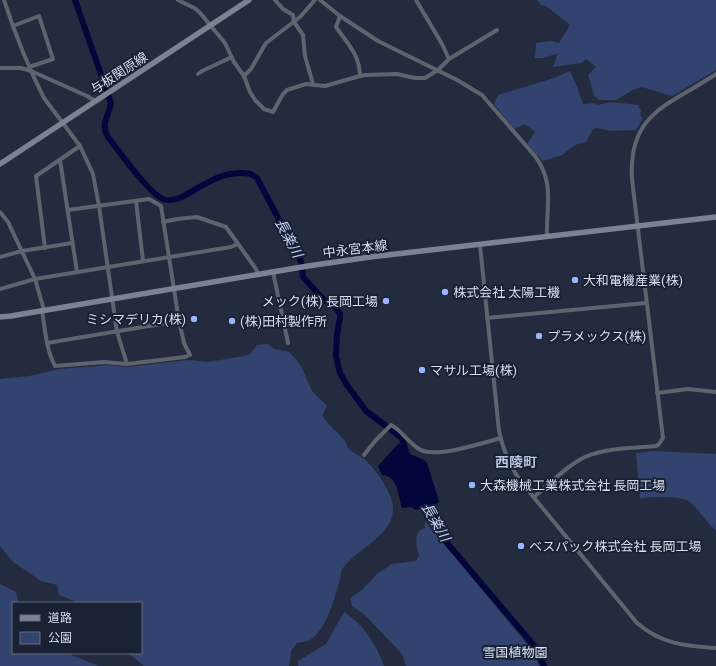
<svg xmlns="http://www.w3.org/2000/svg" width="716" height="666" font-family="Roboto,'Noto Sans JP',sans-serif">
<style>
.green{fill:#33436f}
.water{fill:#03053b}
.lines{fill:none;stroke-linecap:round;stroke-linejoin:round}
.river{stroke:#03053b;stroke-width:6}
.minor{stroke:#5f636d;stroke-width:4}
.secondary{stroke:#7c8292;stroke-width:5.5}
.poi-dot{fill:#99b5fd;stroke:#1a2134;stroke-width:1.5}
.labels{text-anchor:middle;dominant-baseline:central;stroke-width:4;stroke-linejoin:round;paint-order:stroke}
.street-label{font-size:13px;fill:#d8deeb;stroke:#1a2134}
.poi-label{font-size:13px;fill:#d8deeb;stroke:#1a2134;text-anchor:start}
.park-label{font-size:13px;fill:#dbe3f5;stroke:#1a2134}
.water-label{font-size:14px;font-style:italic;fill:#c5d4f8;stroke:#1a2134}
.neighbourhood-label{font-size:14px;font-weight:bold;fill:#b7c1da;stroke:#1a2134}
</style>
<rect width="100%" height="100%" fill="#242b3f"/>
<g class="green">
<polygon points="537,0 716,0 716,70 672,96 642,87 633,90 616,100 599,100 594,95 588,75 596,67 586,59 581,63 553,67 558,53 544,58 535,58 536,43 551,41 559,43 570,25 546,6 541,5"/>
<path d="M570 71 577 87 583 104 594 103 597 105C611 101 623 103 638 105L641 111 640 115 643 118 636 130 611 131 597 128 593 129 586 142 575 145 562 155 543 161 527 144 535 132 525 124 514 129 494 104 498 95 554 78Z"/>
<path d="M268 344 274 349 289 352 294 357 301 366 312 391 327 406 322 416C329 426 338 432 345 441 346 443 347 447 349 449 353 454 360 455 364 459 375 469 386 484 391 498 403 532 358 547 343 568 340 572 341 578 339 583 333 602 327 629 309 641 305 642 300 642 297 643L291 651 289 666H144L128 653H141V603H79L59 595 57 585 41 581 12 561 0 546V379L29 376 60 369 108 365 127 367 189 360 208 362 244 356 250 354 257 345Z"/>
<path d="M653 451 716 454V530C705 522 699 509 690 502 681 495 652 497 640 498L636 453Z"/>
<path d="M425 521 532 650 539 666H406L402 654 365 615 352 606 350 598 362 590 378 573 392 564 416 561 419 556C417 546 412 532 425 528Z"/>
<polygon points="0,584 16,592 18,601 22,603 13,603 13,653 70,653 71,655 99,666 0,666"/>
<path d="M344 612C364 625 376 644 384 666H298V661L326 644Z"/>
</g>
<path class="water" d="M399 443 410 454 424 460 427 463 438 498 439 502C432 508 424 508 416 510L411 507 402 508C398 496 399 477 382 475L378 466Z"/>
<g class="lines">
<g class="river">
<path d="M75 0 111 103C109 116 100 123 108 137 117 149 150 195 163 199 178 204 192 190 205 184 215 178 228 173 240 173 247 173 251 173 257 178L301 261 303 277 324 300 335 307 340 314V318L337 334 336 356 340 373 347 385 366 411 402 438 407 455"/>
<polyline points="424,501 442,537 536,648 544,666"/>
</g>
<g class="minor">
<path d="M4 0C15 34 28 67 44 98L80 146 93 174 99 206 117 332 127 364"/>
<polyline points="178,0 196,9 201,14 225,43 234,62 244,76 250,92 255,100 264,109 273,112 283,94 287,90 306,84 325,86 360,76 366,75 397,74 415,78 425,78 438,70 449,59 497,30"/>
<polyline points="275,0 283,9 293,15 294,22 303,35 305,56 313,84"/>
<path d="M320 0 340 16 378 41 457 80 482 95 535 156C555 183 546 206 547 237"/>
<polyline points="416,0 442,44 449,59"/>
<path d="M340 16 336 27C347 43 360 55 360 76"/>
<polyline points="13,26 39,16 53,59 29,67"/>
<polyline points="0,68 21,68 31,71 87,96 95,101"/>
<polyline points="198,74 202,71 232,57"/>
<polyline points="244,76 251,69 266,43 300,17 315,0"/>
<polyline points="60,160 77,272"/>
<polyline points="136,201 143,261"/>
<polyline points="0,212 8,222 35,279 44,310"/>
<polyline points="163,222 177,219 197,217 226,227 256,269 258,274"/>
<path d="M480 245 499 431C503 450 510 467 522 483L637 623C661 644 685 646 716 648"/>
<polyline points="45,248 36,176 80,146"/>
<polyline points="0,257 22,251 72,243"/>
<polyline points="273,272 288,343"/>
<polyline points="0,289 35,279 231,247 238,244"/>
<path d="M42 310C45 329 46 349 55 366L104 362 127 364 185 357 190 355 184 343 179 321 161 206 149 199 68 210"/>
<polyline points="487,318 646,303"/>
<polyline points="47,343 179,321"/>
<polyline points="657,393 688,389 716,392"/>
<path d="M364 455 375 441 391 425C401 430 409 443 419 449 434 459 483 443 501 438"/>
<path d="M534 497C550 484 566 466 585 457 606 448 633 448 656 446L659 444 663 438 632 179C628 112 670 105 716 74"/>
</g>
<g class="secondary">
<polyline points="0,164 249,0"/>
<polyline points="0,317 11,316 308,266 370,257 716,217"/>
</g>
</g>
<g class="poi-dot">
<circle cx="575" cy="280" r="4"/>
<circle cx="445" cy="292" r="4"/>
<circle cx="386" cy="301" r="4"/>
<circle cx="194" cy="319" r="4"/>
<circle cx="232" cy="321" r="4"/>
<circle cx="539" cy="336" r="4"/>
<circle cx="422" cy="370" r="4"/>
<circle cx="472" cy="485" r="4"/>
<circle cx="521" cy="546" r="4"/>
</g>
<g class="labels">
<g class="street-label">
<text transform="translate(119 73) rotate(-33)">与板関原線</text>
<text transform="translate(355 249) rotate(-7)">中永宮本線</text>
</g>
<g class="poi-label">
<text x="583" y="280">大和電機産業(株)</text>
<text x="453" y="292">株式会社 太陽工機</text>
<text x="378" y="301" text-anchor="end">メック(株) 長岡工場</text>
<text x="186" y="319" text-anchor="end">ミシマデリカ(株)</text>
<text x="240" y="321">(株)田村製作所</text>
<text x="547" y="336">プラメックス(株)</text>
<text x="430" y="370">マサル工場(株)</text>
<text x="480" y="485">大森機械工業株式会社 長岡工場</text>
<text x="529" y="546">ベスパック株式会社 長岡工場</text>
</g>
<g class="park-label">
<text x="515" y="652">雪国植物園</text>
</g>
<g class="water-label">
<text transform="translate(289 238) rotate(62)">長楽川</text>
<text transform="translate(436 522) rotate(60)">長楽川</text>
</g>
<g class="neighbourhood-label">
<text x="516" y="462">西陵町</text>
</g>
</g>
<rect x="12" y="602" width="130" height="52" fill="#1a2134" stroke="#666d7d"/>
<rect x="20" y="615" width="20" height="6" fill="#7c8292" stroke="#666d7d"/>
<text x="48" y="622" font-size="12" fill="#d8deeb">道路</text>
<rect x="20" y="632" width="20" height="12" fill="#33436f" stroke="#666d7d"/>
<text x="48" y="642" font-size="12" fill="#d8deeb">公園</text>
</svg>
